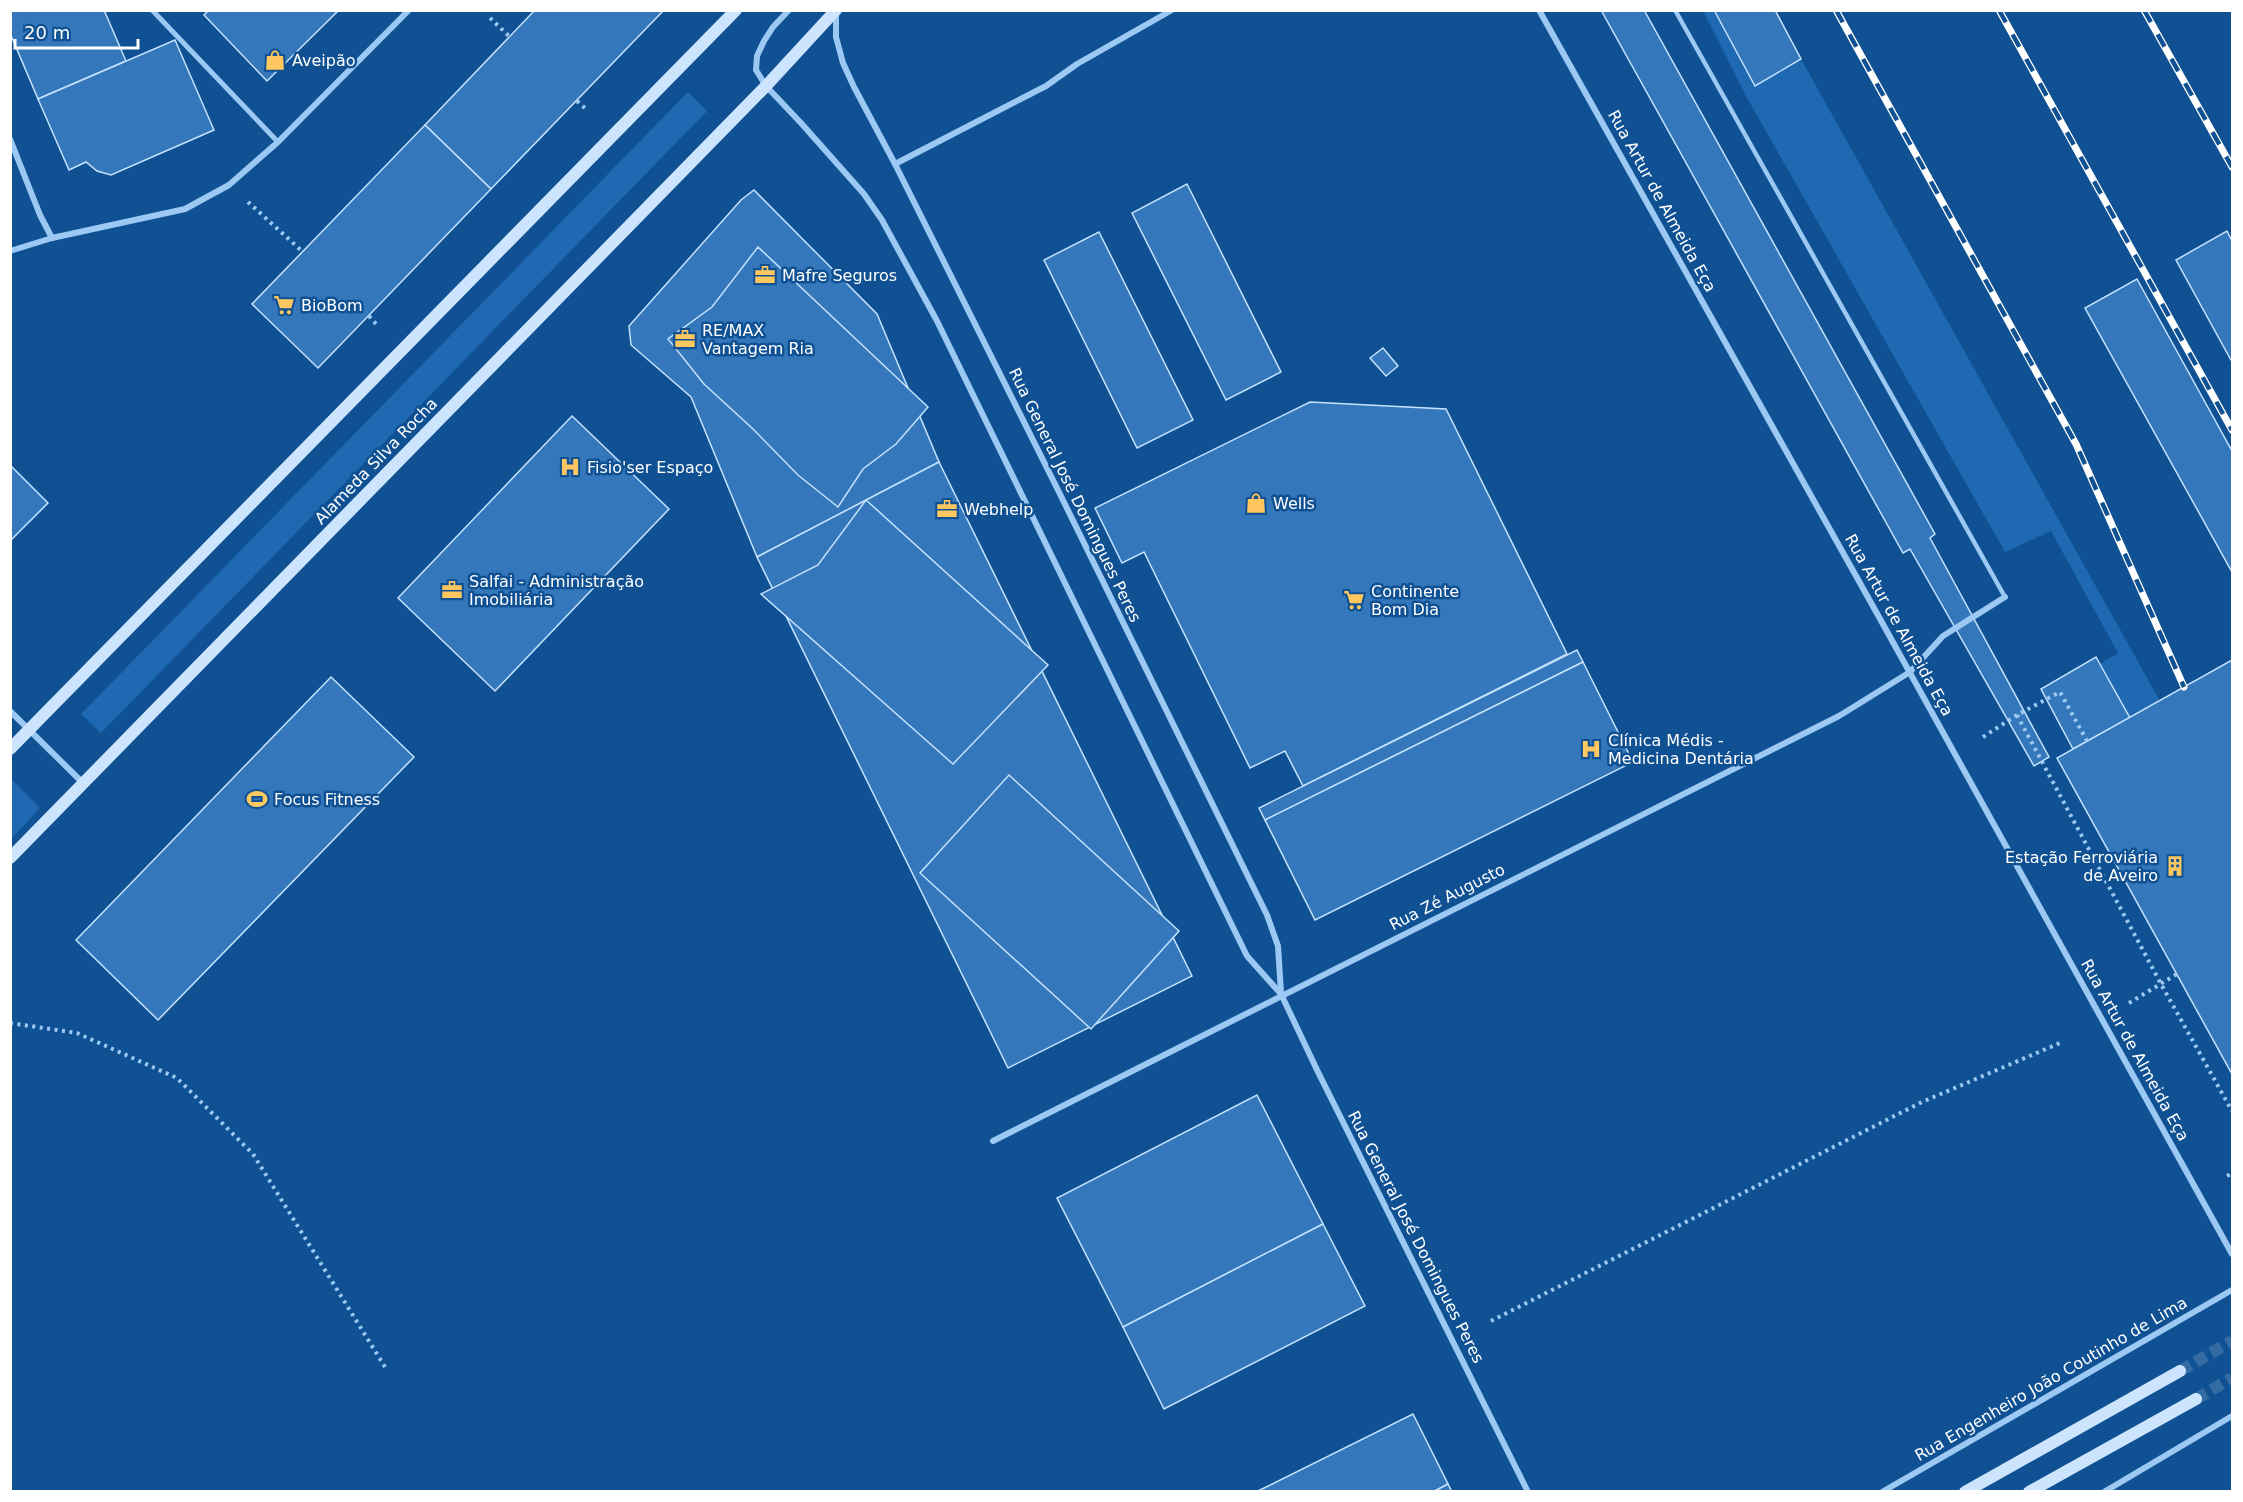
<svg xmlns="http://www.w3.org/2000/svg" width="2243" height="1502" font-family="'DejaVu Sans',sans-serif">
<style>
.green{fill:#1e69b1}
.building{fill:#3478bb;stroke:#c4e2fe;stroke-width:1.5}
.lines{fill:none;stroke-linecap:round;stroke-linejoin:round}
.secondary-tunnel{stroke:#346ba3;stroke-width:12;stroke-dasharray:12 6;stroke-linecap:butt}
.path{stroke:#9cc9f4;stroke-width:4;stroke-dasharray:3 4.5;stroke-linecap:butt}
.service{stroke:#9cc9f4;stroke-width:4.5}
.pedestrian{stroke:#9cc9f4;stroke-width:5}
.minor{stroke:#9cc9f4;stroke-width:6}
.secondary{stroke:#cce4fd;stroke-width:12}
.rail-casing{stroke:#fff;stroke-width:7}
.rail{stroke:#105193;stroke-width:4.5;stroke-dasharray:14;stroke-linecap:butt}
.labels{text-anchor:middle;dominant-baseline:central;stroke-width:5;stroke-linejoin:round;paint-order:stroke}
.poi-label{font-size:16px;fill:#fff;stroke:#105193;text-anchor:start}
.street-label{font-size:16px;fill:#fff;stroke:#105193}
</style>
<rect width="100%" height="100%" fill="#105193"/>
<g class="green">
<polygon points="1703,11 1714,11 1754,86 1801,59 2160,701 2130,718 2100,664 2118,653 2051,531 2005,552 1746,96"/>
<polygon points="688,92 707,111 101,733 81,714"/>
<polygon points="11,779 40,808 11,839 10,780"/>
</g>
<g class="building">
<polygon points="10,10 104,10 126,61 38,99 10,33"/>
<polygon points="209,10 339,10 267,81 204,15"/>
<polygon points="535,10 664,10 491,189 425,125"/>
<polygon points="1601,10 1644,10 1935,534 1930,538 2049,757 2034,766 1910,549 1903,553"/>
<polygon points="1714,10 1775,10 1801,59 1755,86"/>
<polygon points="175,40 214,130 111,175 97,171 86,162 69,170 38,99"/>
<polygon points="425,125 491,189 318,368 252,304"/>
<polygon points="1187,184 1281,372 1226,400 1132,213"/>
<polygon points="754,190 877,314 939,462 757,557 691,397 631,345 629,326 741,200"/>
<polygon points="2227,231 2232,241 2232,362 2176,260"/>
<polygon points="1099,232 1193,420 1137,448 1044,260"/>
<polygon points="758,247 928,407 896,444 863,469 838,507 798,475 753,429 704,384 668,339 712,307"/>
<polygon points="2137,279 2232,451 2232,572 2085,308"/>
<polygon points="1383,348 1398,366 1386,376 1370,358"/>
<polygon points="1310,402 1446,409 1567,654 1303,786 1285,751 1250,768 1144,552 1122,563 1095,508"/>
<polygon points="572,416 669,509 495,691 398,598"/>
<polygon points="939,462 1192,976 1008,1068 757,557"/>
<polygon points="10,465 48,503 10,541"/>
<polygon points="866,500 1048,665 953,764 761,594 818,565"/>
<polygon points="1577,650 1583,662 1265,820 1259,808"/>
<polygon points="2096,657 2130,718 2073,749 2041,689"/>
<polygon points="2232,660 2232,1074 2057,758"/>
<polygon points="1583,662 1633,762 1315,920 1265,820"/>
<polygon points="331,677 414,757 158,1020 76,940"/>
<polygon points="1009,775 1179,931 1091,1029 920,873"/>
<polygon points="1257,1095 1323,1224 1123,1327 1057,1198"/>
<polygon points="1323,1224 1365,1306 1164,1409 1123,1327"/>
<polygon points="1413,1414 1448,1484 1433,1492 1256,1492"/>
<polygon points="1448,1484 1452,1492 1433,1492"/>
</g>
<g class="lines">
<g class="secondary-tunnel">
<polyline points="2180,1371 2232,1341"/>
<polyline points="2196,1399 2232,1378"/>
</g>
<g class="path">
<polyline points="490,18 510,37"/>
<polyline points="577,101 588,111"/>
<polyline points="248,202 303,252"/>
<polyline points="369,316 377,325"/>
<polyline points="2017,715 2161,984 2232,1111"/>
<polyline points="1983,737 2017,715 2060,692 2087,741"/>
<polyline points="2129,1003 2177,974"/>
<polyline points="10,1023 77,1033 177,1078 253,1154 385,1367"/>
<polyline points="2227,1176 2232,1173"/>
<polyline points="1491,1321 1922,1102 2060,1043"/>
</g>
<polyline class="service" points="1675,10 2005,597"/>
<polyline class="pedestrian" points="152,10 278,142"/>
<g class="minor">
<polyline points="789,10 773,27 764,41 757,56 756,70 766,86 801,123 864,194 882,220 937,321 1247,956 1281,994 1318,1072 1528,1492"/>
<polyline points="1539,10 1879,617 2232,1254"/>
<polyline points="836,11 836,37 843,63 854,87 895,164 1056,486 1267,915 1278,946 1281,993"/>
<polyline points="10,139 40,215 52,238"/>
<polyline points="895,164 1046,86 1077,64 1172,10"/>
<polyline points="10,251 52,238 185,209 229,185 278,142 409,10"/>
<polyline points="10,711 84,784"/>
<polyline points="993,1141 1839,716 1910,672 1943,636 2005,597"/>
<polyline points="1882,1492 2232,1290"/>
<polyline points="2104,1492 2232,1416"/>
</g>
<g class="secondary">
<polyline points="10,749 736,10"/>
<polyline points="10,858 766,86 836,10"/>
<polyline points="1965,1492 2180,1371"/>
<polyline points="2029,1492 2196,1399"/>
</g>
<g class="rail-casing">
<g id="rail">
<polyline points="1836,10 2076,444 2184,687"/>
<polyline points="1999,10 2232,430"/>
<polyline points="2144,10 2232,167"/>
</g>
</g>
<use href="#rail" class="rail"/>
</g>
<defs>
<g id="shop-bare" transform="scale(1.62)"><path d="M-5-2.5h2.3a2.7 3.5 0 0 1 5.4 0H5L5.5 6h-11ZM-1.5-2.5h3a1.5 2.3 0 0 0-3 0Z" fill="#ffc75f" stroke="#105193" stroke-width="2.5" paint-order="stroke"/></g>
<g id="office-bare" transform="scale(1.62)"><path d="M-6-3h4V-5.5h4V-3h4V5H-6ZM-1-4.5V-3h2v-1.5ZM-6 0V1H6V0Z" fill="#ffc75f" stroke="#105193" stroke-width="2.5" paint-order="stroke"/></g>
<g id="supermarket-bare" transform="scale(1.62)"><path d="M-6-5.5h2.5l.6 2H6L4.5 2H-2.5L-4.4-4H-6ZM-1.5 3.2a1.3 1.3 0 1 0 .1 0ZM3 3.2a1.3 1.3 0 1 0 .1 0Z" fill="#ffc75f" stroke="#105193" stroke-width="2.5" paint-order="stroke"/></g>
<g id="hospital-bare" transform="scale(1.62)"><path d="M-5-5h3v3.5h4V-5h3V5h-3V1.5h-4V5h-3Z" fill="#ffc75f" stroke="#105193" stroke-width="2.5" paint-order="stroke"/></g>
<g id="stadium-bare" transform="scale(1.62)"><path d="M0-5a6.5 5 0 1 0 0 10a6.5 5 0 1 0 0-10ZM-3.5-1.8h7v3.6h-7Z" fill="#ffc75f" stroke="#105193" stroke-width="2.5" paint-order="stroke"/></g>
<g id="building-bare" transform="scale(1.62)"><path d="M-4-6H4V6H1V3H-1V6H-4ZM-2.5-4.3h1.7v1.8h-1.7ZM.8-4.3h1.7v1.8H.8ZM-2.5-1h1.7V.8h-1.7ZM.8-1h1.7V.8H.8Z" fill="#ffc75f" stroke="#105193" stroke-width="2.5" paint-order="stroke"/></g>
</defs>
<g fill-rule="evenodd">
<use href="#shop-bare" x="275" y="60"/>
<use href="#office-bare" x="765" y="275"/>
<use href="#supermarket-bare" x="284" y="305"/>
<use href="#office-bare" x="685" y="339"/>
<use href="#hospital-bare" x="570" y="467"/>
<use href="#shop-bare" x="1256" y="503"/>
<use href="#office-bare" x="947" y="509"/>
<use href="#office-bare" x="452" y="590"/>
<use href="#supermarket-bare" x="1354" y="600"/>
<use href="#hospital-bare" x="1591" y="749"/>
<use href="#stadium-bare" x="257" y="799"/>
<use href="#building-bare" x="2175" y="866"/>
</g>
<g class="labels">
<g class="poi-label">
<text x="292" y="60">Aveipão</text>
<text x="782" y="275">Mafre Seguros</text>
<text x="301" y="305">BioBom</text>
<text x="702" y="330">RE/MAX<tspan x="702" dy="18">Vantagem Ria</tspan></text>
<text x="587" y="467">Fisio'ser Espaço</text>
<text x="1273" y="503">Wells</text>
<text x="964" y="509">Webhelp</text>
<text x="469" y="581">Salfai - Administração<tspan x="469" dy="18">Imobiliária</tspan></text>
<text x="1371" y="591">Continente<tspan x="1371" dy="18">Bom Dia</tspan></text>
<text x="1608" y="740">Clínica Médis -<tspan x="1608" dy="18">Medicina Dentária</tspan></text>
<text x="274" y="799">Focus Fitness</text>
<text x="2158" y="857" text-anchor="end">Estação Ferroviária<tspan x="2158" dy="18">de Aveiro</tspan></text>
</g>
<g class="street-label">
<text transform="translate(1662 201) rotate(61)">Rua Artur de Almeida Eça</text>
<text transform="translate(376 461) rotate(-46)">Alameda Silva Rocha</text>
<text transform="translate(1075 495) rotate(64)">Rua General José Domingues Peres</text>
<text transform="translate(1899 625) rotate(61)">Rua Artur de Almeida Eça</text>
<text transform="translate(1447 897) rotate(-27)">Rua Zé Augusto</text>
<text transform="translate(2135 1050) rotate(61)">Rua Artur de Almeida Eça</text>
<text transform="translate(1416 1237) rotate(63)">Rua General José Domingues Peres</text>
<text transform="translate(2051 1379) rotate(-30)">Rua Engenheiro João Coutinho de Lima</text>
</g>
</g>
<rect width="2243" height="1502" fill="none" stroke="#ffffff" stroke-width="24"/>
<path d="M15 39v9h123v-9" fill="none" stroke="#ffffff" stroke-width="3"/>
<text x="24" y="39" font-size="18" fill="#ffffff" stroke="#105193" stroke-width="4.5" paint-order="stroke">20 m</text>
</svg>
